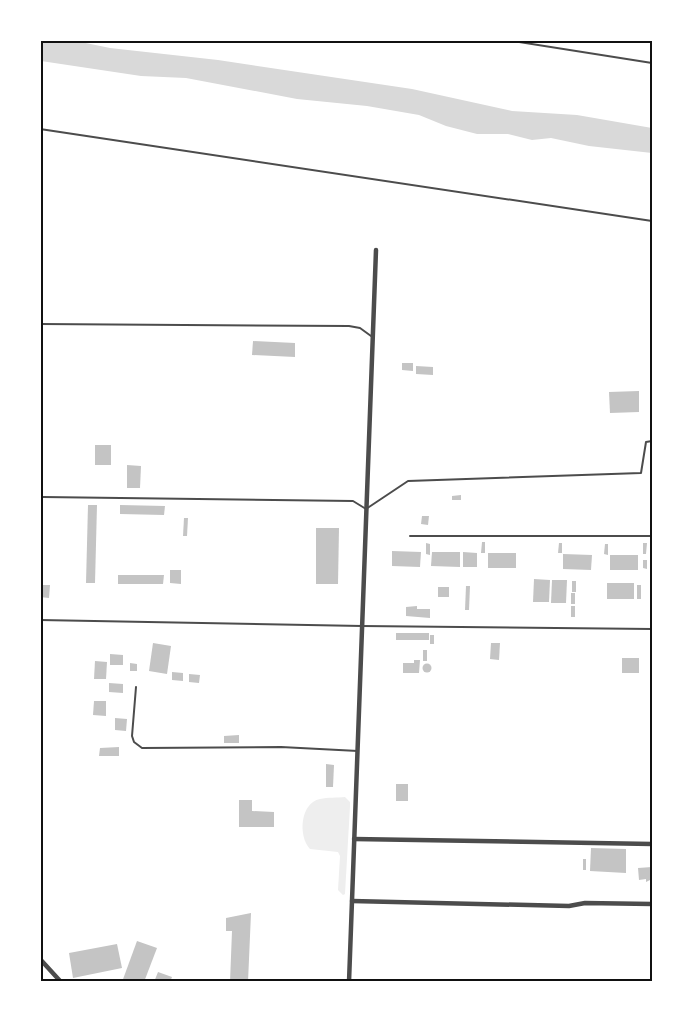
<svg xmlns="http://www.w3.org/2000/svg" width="693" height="1022" font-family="Barlow,sans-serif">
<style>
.green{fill:#eee}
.water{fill:#d9d9d9}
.building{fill:#c4c4c4}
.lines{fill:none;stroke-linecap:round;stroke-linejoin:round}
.service{stroke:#4c4c4c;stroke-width:2}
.minor{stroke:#4c4c4c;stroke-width:4.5}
.neatline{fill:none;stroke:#111;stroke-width:2}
</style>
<rect width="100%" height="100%" fill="#fff"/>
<path class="green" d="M345 797 350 802V806L345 894 343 895 338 890 340 856 338 852 310 849C298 836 300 803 320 799 328 797 337 798 345 797Z"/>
<polygon class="water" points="40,41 76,41 110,48 218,60 412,89 512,111 577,115 652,128 652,153 589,146 551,138 532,140 508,134 477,134 446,126 419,115 367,106 297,99 186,78 141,76 41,61"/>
<g class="building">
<polygon points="253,341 295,343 295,357 252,355"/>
<polygon points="402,363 413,363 413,371 402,370"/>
<polygon points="416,366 433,367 433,375 416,374"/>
<polygon points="639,391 639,412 610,413 609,392"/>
<rect x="95" y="445" width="16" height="20"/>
<polygon points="127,465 141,466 140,488 127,488"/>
<polygon points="461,495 461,500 452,500 452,496"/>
<polygon points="88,505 97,505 95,583 86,583"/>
<polygon points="120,505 165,506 164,515 120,514"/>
<polygon points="422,516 429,516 428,525 421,524"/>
<polygon points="184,518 188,518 187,536 183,536"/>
<polygon points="316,528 339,528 338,584 316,584"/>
<polygon points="482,542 485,542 485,553 481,553"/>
<polygon points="426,543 430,544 430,555 426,554"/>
<polygon points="559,543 562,543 562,553 558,553"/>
<polygon points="643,543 647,543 646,554 643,554"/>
<polygon points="605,544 608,544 608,555 604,554"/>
<polygon points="392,551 421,552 420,567 392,566"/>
<polygon points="432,552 460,552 460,567 431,566"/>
<polygon points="463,552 477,553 477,567 463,567"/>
<rect x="488" y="553" width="28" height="15"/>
<polygon points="563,554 592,555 591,570 563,569"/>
<rect x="610" y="555" width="28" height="15"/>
<rect x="650" y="555" width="2" height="15"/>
<polygon points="643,560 647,560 647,569 643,568"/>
<polygon points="170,570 181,570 181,584 170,583"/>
<polygon points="118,575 164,575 163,584 118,584"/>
<polygon points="534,579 550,580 549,602 533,602"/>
<polygon points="552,580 567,580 566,603 551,603"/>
<rect x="572" y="581" width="4" height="11"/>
<rect x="607" y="583" width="27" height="16"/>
<polygon points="40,585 50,585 49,598 40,597"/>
<rect x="637" y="585" width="4" height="14"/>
<polygon points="466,586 470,586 469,610 465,610"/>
<rect x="438" y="587" width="11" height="10"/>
<rect x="571" y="593" width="4" height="11"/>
<polygon points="417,606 417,609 430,609 430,618 406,616 406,607"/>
<rect x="571" y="606" width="4" height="11"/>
<rect x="396" y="633" width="33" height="7"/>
<rect x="430" y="635" width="4" height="9"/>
<polygon points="153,643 171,646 167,674 149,671"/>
<polygon points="491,643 500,643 499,660 490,659"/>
<rect x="423" y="650" width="4" height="11"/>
<polygon points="110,654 123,655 123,665 110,665"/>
<rect x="622" y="658" width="17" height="15"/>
<polygon points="414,660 420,660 419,673 403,673 403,663 414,663"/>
<polygon points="95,661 107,662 106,679 94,679"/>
<polygon points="130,663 137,664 137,671 130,671"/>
<circle cx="427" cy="668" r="4.5"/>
<polygon points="172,672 183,673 183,681 172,680"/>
<polygon points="189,674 200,675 199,683 189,682"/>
<polygon points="109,683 123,684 123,693 109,692"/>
<polygon points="94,701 106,701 106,716 93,715"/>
<polygon points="115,718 127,719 126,731 115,730"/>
<polygon points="239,735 239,743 224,743 224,736"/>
<polygon points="119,747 119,756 99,756 100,748"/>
<polygon points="326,764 334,765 333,787 326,787"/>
<rect x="396" y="784" width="12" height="17"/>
<polygon points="239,800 252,800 252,811 274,812 274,827 239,827"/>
<polygon points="591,848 626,849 626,873 590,871"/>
<rect x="583" y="859" width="3" height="11"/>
<polygon points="652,867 652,879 646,882 646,879 639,880 638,868"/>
<polygon points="251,913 248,982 230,982 232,931 226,931 226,918"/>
<polygon points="137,941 157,948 144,982 122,982"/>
<polygon points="117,944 122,968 73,978 69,953"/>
<polygon points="158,972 172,977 170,982 154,982"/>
</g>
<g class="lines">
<g class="service">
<polyline points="507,40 652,63"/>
<polyline points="40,129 652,221"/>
<polyline points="40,324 349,326 360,328 371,336"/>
<polyline points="43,497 353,501 366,509 408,481 641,473 646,442 652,441"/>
<polyline points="410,536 652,536"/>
<polyline points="40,620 362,626 652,629"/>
<polyline points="136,687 132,736 134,742 142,748 281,747 358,751"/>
</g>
<g class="minor">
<polyline points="354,839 652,844"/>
<polyline points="352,901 569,906 585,903 652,904"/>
<polyline points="40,959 61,982"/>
<polyline points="349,982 376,250"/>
</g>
</g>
<rect width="693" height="1022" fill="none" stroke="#ffffff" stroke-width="84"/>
<rect x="42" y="42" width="609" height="938" class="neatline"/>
</svg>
